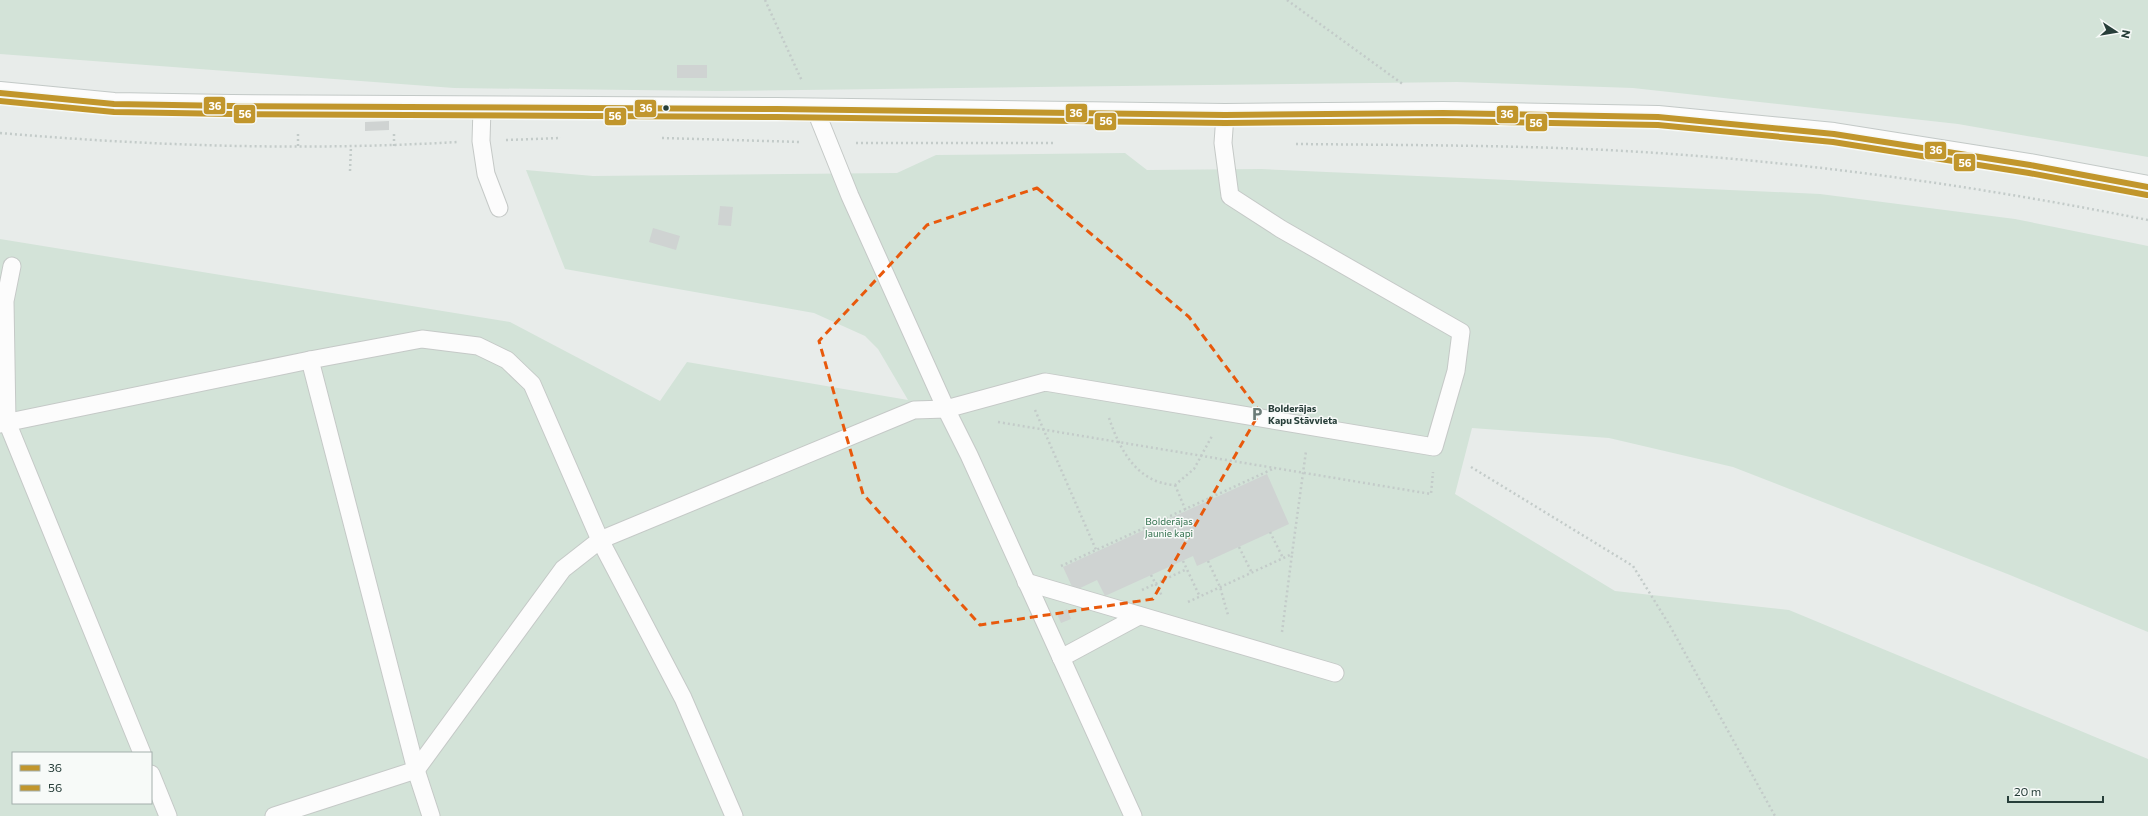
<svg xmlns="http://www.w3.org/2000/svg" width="2148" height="816" font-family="Commissioner,sans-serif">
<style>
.green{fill:#d3e3d8;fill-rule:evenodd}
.building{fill:#cfd3d2}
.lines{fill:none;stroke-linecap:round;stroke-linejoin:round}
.lane-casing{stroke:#c5c9c7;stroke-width:19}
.secondary-casing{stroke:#c3c9c7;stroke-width:24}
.path{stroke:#c3cbc9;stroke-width:2.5;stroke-dasharray:2 3;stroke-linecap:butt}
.lane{stroke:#fcfcfc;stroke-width:17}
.secondary{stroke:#fcfcfc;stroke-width:22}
.bus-1-casing{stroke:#f7faf8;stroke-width:9}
.bus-2-casing{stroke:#f7faf8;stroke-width:9}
.bus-1{stroke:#c1962c;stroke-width:6}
.bus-2{stroke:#c1962c;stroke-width:6}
.marked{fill:none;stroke:#e8590c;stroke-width:3;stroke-dasharray:8 5;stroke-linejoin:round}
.bus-dot{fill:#273e39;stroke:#f7faf8;stroke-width:1.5}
.labels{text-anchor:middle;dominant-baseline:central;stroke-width:3;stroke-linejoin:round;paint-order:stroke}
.poi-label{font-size:10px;font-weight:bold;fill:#273e39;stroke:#f7faf8;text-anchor:start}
.park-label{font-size:10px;fill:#34714f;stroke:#f7faf8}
.line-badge{stroke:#f7faf8;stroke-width:1.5}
.badge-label{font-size:11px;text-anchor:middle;font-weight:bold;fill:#fff}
</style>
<rect width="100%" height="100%" fill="#e8ecea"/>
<g class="green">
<polygon points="0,0 2148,0 2148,157 1958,124 1633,88 1457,82 717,91 454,88 0,54"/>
<path d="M1125 153 1147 170 1261 169 1820 194 2015 219 2148 246V632L2010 575 1733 467 1609 438 1472 428 1455 494 1615 591 1789 610 2148 759V816H0V239L510 322 660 401 687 362 908 400 878 349 865 336 814 313 565 269 526 170 593 176 897 173 936 155ZM13 753H151V803H13Z"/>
</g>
<g class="building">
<rect x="677" y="65" width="30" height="13"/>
<polygon points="389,121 389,130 365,131 365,122"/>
<polygon points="720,206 733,207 731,226 718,225"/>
<polygon points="653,228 680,236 676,250 649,242"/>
<polygon points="1267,474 1289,524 1197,566 1193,556 1105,596 1097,580 1074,591 1063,567"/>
<polygon points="1067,609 1071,619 1061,623 1057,614"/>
</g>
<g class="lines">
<g class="lane-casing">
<g id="lane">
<polyline points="482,108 481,141 486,174 499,208"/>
<polyline points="815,109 850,196 946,409 969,455 1133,816"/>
<polyline points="12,266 5,301 7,422 142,753"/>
<polyline points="310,360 416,770"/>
<polyline points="0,424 310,360 422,339 478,346 507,360 532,384 600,540 563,569 416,770"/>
<polyline points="1026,582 1335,673"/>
<polyline points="1061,658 1139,616"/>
<polyline points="151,774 168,816"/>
<polyline points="274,816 416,770 431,816"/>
<polyline points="734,816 683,698 600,540 914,410 946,409 1045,382 1434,447 1456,371 1461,332 1281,229 1230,196 1223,143 1225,115"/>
</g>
</g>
<g class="secondary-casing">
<polyline id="secondary" points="0,93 114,104 231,106 777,109 1225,115 1443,113 1658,117 1834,134 2030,165 2148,187"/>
</g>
<g class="path">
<polyline points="765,0 802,81"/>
<polyline points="1287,0 1404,85"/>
<path d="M0 133C152 146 305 151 457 142"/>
<polyline points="298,134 298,146"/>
<polyline points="662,138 801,142"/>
<polyline points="506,140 561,138"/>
<polyline points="856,143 1053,143"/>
<path d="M1296 144C1392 145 1488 145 1584 149 1773 157 1963 183 2148 220"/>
<polyline points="394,146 394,134"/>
<polyline points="350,171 351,146"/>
<polyline points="1035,410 1097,552"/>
<path d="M1109 418C1120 450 1137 483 1175 485L1194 469 1212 436"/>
<polyline points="998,422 1431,494 1433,472"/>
<polyline points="1471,467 1633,566 1670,626 1775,816"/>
<polyline points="1175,485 1186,511"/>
<polyline points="1270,532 1283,558"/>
<polyline points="1239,547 1252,573"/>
<polyline points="1183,561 1200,597"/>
<polyline points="1208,561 1220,587 1228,615"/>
<polyline points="1061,566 1275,468"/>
<polyline points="1151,575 1162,596"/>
<polyline points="1142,590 1187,569"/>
<polyline points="1188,602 1292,554 1306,451"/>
<polyline points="1282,632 1292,554"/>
</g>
<use href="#lane" class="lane"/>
<use href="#secondary" class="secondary"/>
<g class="bus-1-casing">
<polyline id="bus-1" points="0,93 114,104 231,106 777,109 1225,115 1443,113 1658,117 1834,134 2030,165 2148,187"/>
</g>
<g class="bus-2-casing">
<polyline id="bus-2" points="0,101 114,112 231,114 777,117 1225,123 1443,121 1658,125 1833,142 2029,173 2147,195"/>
</g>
<use href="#bus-1" class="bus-1"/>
<use href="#bus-2" class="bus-2"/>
</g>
<path class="marked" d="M1037 188 1189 317 1260 412 1153 599 980 625 863 494 819 341 927 225Z"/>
<defs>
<g id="parking-bare" transform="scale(1.08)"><path d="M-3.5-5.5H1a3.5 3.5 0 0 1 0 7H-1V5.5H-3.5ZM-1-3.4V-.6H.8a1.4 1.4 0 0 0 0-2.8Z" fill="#6b7b77" stroke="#f7faf8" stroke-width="2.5" paint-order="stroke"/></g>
</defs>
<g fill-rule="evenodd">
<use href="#parking-bare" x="1257" y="414"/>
</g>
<circle class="bus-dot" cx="666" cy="108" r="3.5"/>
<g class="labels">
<g class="poi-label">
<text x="1268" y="408">Bolderājas<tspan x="1268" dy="12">Kapu Stāvvieta</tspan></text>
</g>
<g class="park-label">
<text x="1169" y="521">Bolderājas<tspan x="1169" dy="12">Jaunie kapi</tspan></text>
</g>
</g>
<g class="line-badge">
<rect x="203" y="96" width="23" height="19" rx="4" fill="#c1962c"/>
<rect x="634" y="99" width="23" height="19" rx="4" fill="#c1962c"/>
<rect x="1065" y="103" width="23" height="20" rx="4" fill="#c1962c"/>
<rect x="233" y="104" width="23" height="20" rx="4" fill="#c1962c"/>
<rect x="1496" y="105" width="23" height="19" rx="4" fill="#c1962c"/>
<rect x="604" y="107" width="23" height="19" rx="4" fill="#c1962c"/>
<rect x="1094" y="112" width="23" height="19" rx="4" fill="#c1962c"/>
<rect x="1525" y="113" width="23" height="19" rx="4" fill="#c1962c"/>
<rect x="1924" y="141" width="23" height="19" rx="4" fill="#c1962c"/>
<rect x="1953" y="153" width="23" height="19" rx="4" fill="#c1962c"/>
</g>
<g class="badge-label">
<text x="215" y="110">36</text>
<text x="646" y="112">36</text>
<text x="1076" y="117">36</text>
<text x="245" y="118">56</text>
<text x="1507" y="118">36</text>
<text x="615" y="120">56</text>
<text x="1106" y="125">56</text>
<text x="1536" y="127">56</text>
<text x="1936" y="154">36</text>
<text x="1965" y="167">56</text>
</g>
<rect x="12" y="752" width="140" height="52" fill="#f7faf8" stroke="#a4afac"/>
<rect x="20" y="765" width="20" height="6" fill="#c1962c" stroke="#a4afac"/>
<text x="48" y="772" font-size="12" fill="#273e39">36</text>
<rect x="20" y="785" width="20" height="6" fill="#c1962c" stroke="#a4afac"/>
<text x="48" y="792" font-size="12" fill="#273e39">56</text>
<g transform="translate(2116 32) rotate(102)" stroke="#f7faf8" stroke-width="3" paint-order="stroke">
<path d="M0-3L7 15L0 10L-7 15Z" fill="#273e39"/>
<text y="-6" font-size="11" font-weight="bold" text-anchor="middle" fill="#273e39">N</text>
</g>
<path d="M2008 796v6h95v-6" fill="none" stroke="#273e39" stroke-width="2"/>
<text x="2014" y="796" font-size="12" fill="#273e39" stroke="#f7faf8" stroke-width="3" paint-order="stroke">20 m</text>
</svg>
